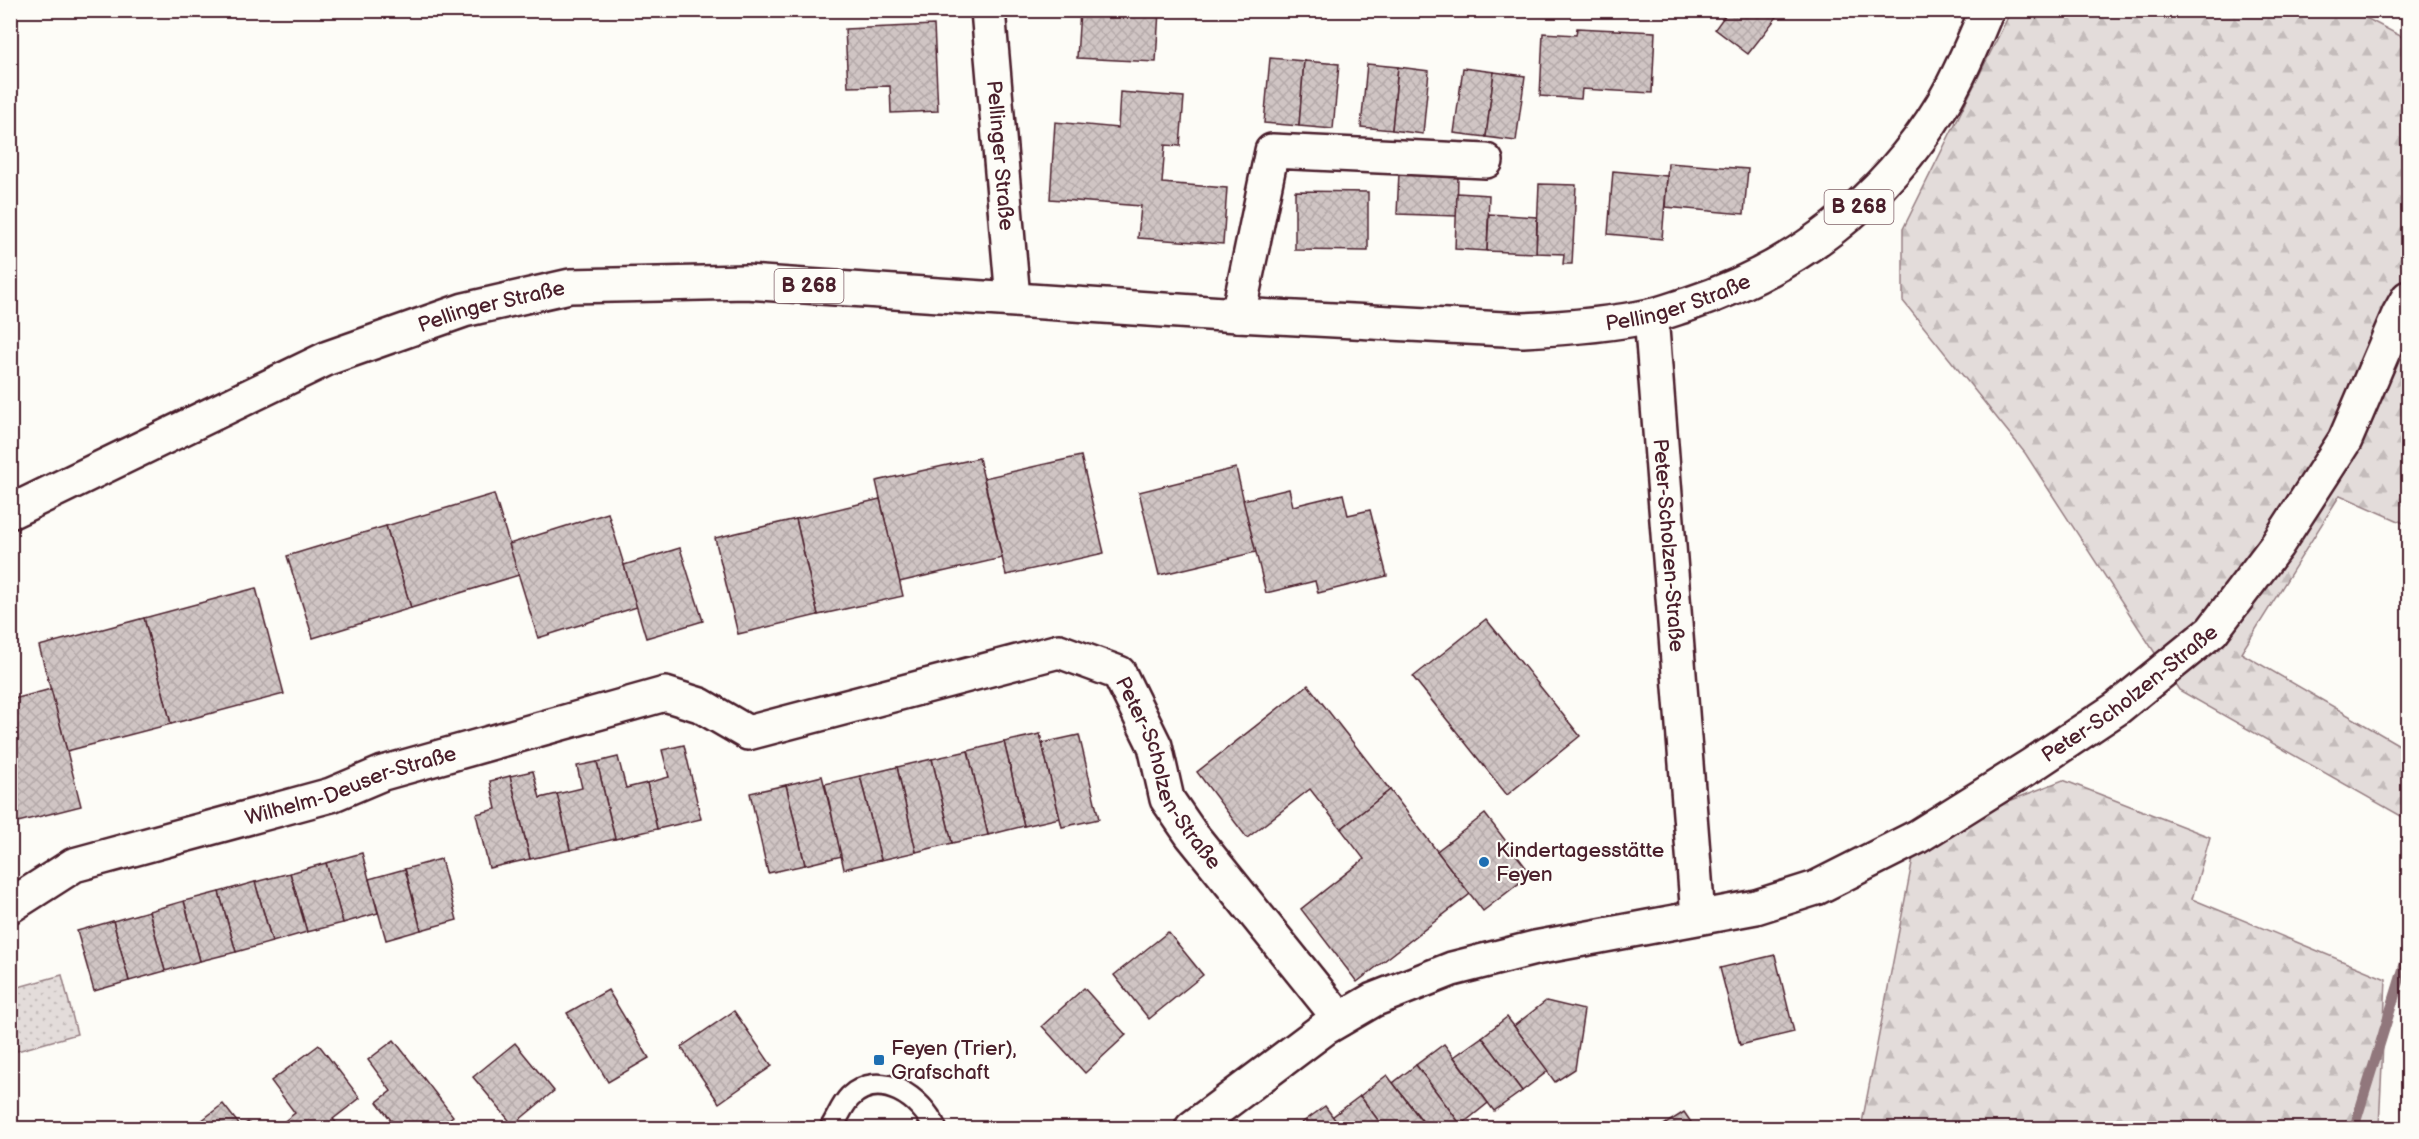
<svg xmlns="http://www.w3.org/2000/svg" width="2419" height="1139" font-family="'Balsamiq Sans',sans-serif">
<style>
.forest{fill:url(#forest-firs);stroke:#967e82;stroke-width:1.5}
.park{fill:url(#park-dots);stroke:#967e82;stroke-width:1.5}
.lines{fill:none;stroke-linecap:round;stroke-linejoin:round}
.stream{stroke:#91777b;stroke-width:10}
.building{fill:url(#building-cross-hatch);stroke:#4a1f2b;stroke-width:1.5}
.service-casing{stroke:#4a1f2b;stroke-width:26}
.minor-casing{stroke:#4a1f2b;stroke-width:38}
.primary-casing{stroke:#4a1f2b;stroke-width:38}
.service{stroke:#fdfcf7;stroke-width:21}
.minor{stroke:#fdfcf7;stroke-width:33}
.primary{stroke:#fdfcf7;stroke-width:33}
.poi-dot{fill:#1f6fb2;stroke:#fdfcf7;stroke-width:2}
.labels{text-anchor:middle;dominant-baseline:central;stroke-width:4.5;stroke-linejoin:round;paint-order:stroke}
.shield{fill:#fdfcf7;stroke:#806168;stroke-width:1.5}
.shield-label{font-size:20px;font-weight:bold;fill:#4a1f2b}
.street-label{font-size:21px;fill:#4a1f2b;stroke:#fdfcf7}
.poi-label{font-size:21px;fill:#4a1f2b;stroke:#fdfcf7;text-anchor:start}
</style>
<defs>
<pattern id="forest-firs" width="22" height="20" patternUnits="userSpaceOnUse" patternTransform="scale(1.5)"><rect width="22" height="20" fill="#e3dcda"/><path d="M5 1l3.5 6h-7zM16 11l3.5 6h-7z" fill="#c4bcbb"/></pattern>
<pattern id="park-dots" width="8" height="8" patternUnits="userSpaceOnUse" patternTransform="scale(1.5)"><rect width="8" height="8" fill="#e3dcda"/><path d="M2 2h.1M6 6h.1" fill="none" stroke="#c4bcbb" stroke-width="1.8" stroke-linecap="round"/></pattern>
<pattern id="building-cross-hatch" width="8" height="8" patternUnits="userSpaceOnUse" patternTransform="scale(1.5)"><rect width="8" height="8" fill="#d0c5c4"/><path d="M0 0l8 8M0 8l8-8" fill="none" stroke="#b4a9a9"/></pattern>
</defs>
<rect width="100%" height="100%" fill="#fdfcf7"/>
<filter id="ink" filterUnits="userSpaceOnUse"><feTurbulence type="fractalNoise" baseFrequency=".0167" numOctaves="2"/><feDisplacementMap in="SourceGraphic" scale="12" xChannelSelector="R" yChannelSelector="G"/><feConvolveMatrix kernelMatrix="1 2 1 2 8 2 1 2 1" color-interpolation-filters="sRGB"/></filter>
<g filter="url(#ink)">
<g class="forest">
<polygon points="2011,11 2353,11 2408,40 2408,525 2340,495 2241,653 2408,750 2408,820 2179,690 2025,453 1903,301 1903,229"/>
<polygon points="2063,780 2210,837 2192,899 2386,979 2379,1128 1861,1128 1917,837"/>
</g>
<polygon class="park" points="62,975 77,1034 17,1051 11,1023 11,989"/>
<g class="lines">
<polyline class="stream" points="2354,1128 2408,953"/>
</g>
<g class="building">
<polygon points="1080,10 1159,10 1156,62 1077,58"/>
<polygon points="1729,10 1776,10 1780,13 1748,54 1715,29"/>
<polygon points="934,25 938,111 891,113 890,86 848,87 845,29"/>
<polygon points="1577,28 1655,32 1652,93 1582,89 1581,99 1540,96 1543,33 1576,35"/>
<polygon points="1270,58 1304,61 1299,126 1264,123"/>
<polygon points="1304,61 1339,64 1333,129 1299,126"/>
<polygon points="1367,64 1398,67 1392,130 1361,127"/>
<polygon points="1398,67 1429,71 1423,134 1392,130"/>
<polygon points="1463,68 1494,72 1486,137 1454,133"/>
<polygon points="1494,72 1525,76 1516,141 1486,137"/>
<polygon points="1120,92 1184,97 1180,146 1165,145 1162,183 1227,188 1223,244 1138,238 1141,206 1050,199 1055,122 1118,128"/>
<polygon points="1668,163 1748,169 1744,214 1665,207"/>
<polygon points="1613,171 1667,176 1662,239 1608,234"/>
<polygon points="1399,173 1458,176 1457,216 1397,214"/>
<polygon points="1539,184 1576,185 1572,264 1563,264 1564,254 1536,253"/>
<polygon points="1295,191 1368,192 1368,251 1295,250"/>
<polygon points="1457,193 1489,195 1487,251 1455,249"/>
<polygon points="1489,214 1537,217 1536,253 1487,251"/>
<polygon points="1081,456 1104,553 1006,575 984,478"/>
<polygon points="979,458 1002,558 899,582 876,481"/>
<polygon points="1236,468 1256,552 1159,575 1139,492"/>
<polygon points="1289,489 1293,506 1343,494 1348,515 1370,510 1387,576 1318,593 1315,581 1266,593 1243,500"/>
<polygon points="494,494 519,575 411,608 386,526"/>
<polygon points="880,499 903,596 818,615 796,519"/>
<polygon points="608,513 637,607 538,638 509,544"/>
<polygon points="796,519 818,615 738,634 715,538"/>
<polygon points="386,526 411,608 313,638 287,556"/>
<polygon points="680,548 703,621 646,638 624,565"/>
<polygon points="256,588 284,694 171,724 144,618"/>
<polygon points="144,618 171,724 67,751 39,646"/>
<polygon points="1486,619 1580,736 1507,795 1413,677"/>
<polygon points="1308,685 1390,790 1341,829 1310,789 1247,838 1197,772"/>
<polygon points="51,689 81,806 10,824 10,700"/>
<polygon points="1040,734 1060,818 1024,826 1004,742"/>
<polygon points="1079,735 1099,819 1062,827 1042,743"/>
<polygon points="1004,742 1024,826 988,835 968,751"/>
<polygon points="684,745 701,819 657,829 647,783 669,777 662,750"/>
<polygon points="968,751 988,835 952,843 932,759"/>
<polygon points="618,757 626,788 647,783 657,829 615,839 597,762"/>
<polygon points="932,759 952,843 916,852 897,767"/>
<polygon points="597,762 615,839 570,850 557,794 582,788 577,766"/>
<polygon points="897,767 916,852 881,860 860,776"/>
<polygon points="533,771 540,798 557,794 570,850 530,859 510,776"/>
<polygon points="510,776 530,859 489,868 476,814 496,809 490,781"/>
<polygon points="822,776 842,856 805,865 786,785"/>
<polygon points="860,776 881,860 844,869 825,784"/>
<polygon points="786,785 805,865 768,873 750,793"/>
<polygon points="1390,790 1470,894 1357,982 1301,909 1364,859 1341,829"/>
<polygon points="1485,814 1531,874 1483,911 1437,851"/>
<polygon points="362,853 378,913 343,923 326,863"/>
<polygon points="441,859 457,920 421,930 405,869"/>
<polygon points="326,863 343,923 307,932 290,873"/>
<polygon points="405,869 421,930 386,940 369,879"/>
<polygon points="290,873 307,932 272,942 255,882"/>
<polygon points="255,882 272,942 236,952 219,892"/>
<polygon points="219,892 236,952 200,961 184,901"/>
<polygon points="184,901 200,961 165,971 149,911"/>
<polygon points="149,911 165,971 129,981 113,921"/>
<polygon points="113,921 129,981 94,991 77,931"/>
<polygon points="1168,932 1203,975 1149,1019 1114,975"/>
<polygon points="1775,955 1794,1032 1740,1045 1720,968"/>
<polygon points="1084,988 1126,1035 1085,1073 1042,1026"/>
<polygon points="608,990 649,1058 608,1082 567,1013"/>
<polygon points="1546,1001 1584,1010 1575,1069 1555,1082 1514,1026"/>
<polygon points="734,1011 772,1066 719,1103 681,1047"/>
<polygon points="1507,1017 1548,1071 1522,1091 1482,1037"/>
<polygon points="1482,1037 1522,1091 1494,1111 1454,1057"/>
<polygon points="394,1040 453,1116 437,1128 397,1128 377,1102 391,1091 368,1060"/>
<polygon points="515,1043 554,1091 513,1125 473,1077"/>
<polygon points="1444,1044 1488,1103 1461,1125 1416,1065"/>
<polygon points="319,1045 360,1098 333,1119 341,1128 287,1128 282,1123 295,1113 271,1081"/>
<polygon points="1416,1065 1461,1125 1455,1128 1428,1128 1393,1083"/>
<polygon points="1387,1075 1424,1124 1418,1128 1384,1128 1360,1096"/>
<polygon points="1360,1096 1384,1128 1341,1128 1332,1117"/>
<polygon points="223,1104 241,1127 248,1122 253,1128 192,1128"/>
<polygon points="1325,1106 1341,1128 1302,1128 1299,1125"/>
<polygon points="1684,1112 1695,1128 1659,1128"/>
</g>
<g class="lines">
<g class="service-casing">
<path id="service" d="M831 1128C837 1119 842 1105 850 1097 880 1068 922 1098 935 1128"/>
</g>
<g class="minor-casing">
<g id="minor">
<path id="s1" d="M988 10 1013 299"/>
<polyline points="1238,315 1272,151 1486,161"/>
<path id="s2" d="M1651 316 1698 917"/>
<path id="s3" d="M10 906 74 865 331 795 383 773 665 694 700 705 748 733 1059 651 1119 673 1155 746 1167 799 1191 834 1340 1019"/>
<path id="s4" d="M1192 1128 1325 1028 1373 1000 1452 969 1535 948 1756 907 1816 888 1917 837 2032 765 2116 709 2212 631 2277 545 2345 440 2399 314 2408 298"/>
</g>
</g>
<g class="primary-casing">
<g id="primary">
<path id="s5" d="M10 512 328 358 464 310 570 286 746 282 1238 315 1523 330C1565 328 1608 325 1650 316 1663 313 1676 308 1689 304 1795 269 1884 201 1942 105 1960 76 1973 42 1987 10"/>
</g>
</g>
<use href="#service" class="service"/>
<use href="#minor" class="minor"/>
<use href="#primary" class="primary"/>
</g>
</g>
<g class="poi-dot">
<circle cx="1484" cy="862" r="6"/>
<rect x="873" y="1054" width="12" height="12" rx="3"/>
</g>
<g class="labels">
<g class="shield">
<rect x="1824.5" y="190" width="69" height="34" rx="4.5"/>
<rect x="774.5" y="269" width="69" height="34" rx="4.5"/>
</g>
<g class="shield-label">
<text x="1859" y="207">B 268</text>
<text x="809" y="286">B 268</text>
</g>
<g class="street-label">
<text stroke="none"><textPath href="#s1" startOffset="146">Pellinger Straße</textPath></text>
<text stroke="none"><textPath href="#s5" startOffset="1719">Pellinger Straße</textPath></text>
<text stroke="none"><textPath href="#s5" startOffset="525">Pellinger Straße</textPath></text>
<text stroke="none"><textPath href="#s2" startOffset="230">Peter-Scholzen-Straße</textPath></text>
<text stroke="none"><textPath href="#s4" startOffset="1050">Peter-Scholzen-Straße</textPath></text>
<text stroke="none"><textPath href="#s3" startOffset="1282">Peter-Scholzen-Straße</textPath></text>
<text stroke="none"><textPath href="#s3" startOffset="364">Wilhelm-Deuser-Straße</textPath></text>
</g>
<g class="poi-label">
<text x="1496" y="850">Kindertagesstätte<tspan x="1496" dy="24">Feyen</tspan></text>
<text x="891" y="1048">Feyen (Trier),<tspan x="891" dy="24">Grafschaft</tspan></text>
</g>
</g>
<rect width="2419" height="1139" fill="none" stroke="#fdfcf7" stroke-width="36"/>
<rect x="18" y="18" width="2383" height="1103" fill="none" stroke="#4a1f2b" stroke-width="2" filter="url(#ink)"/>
</svg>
